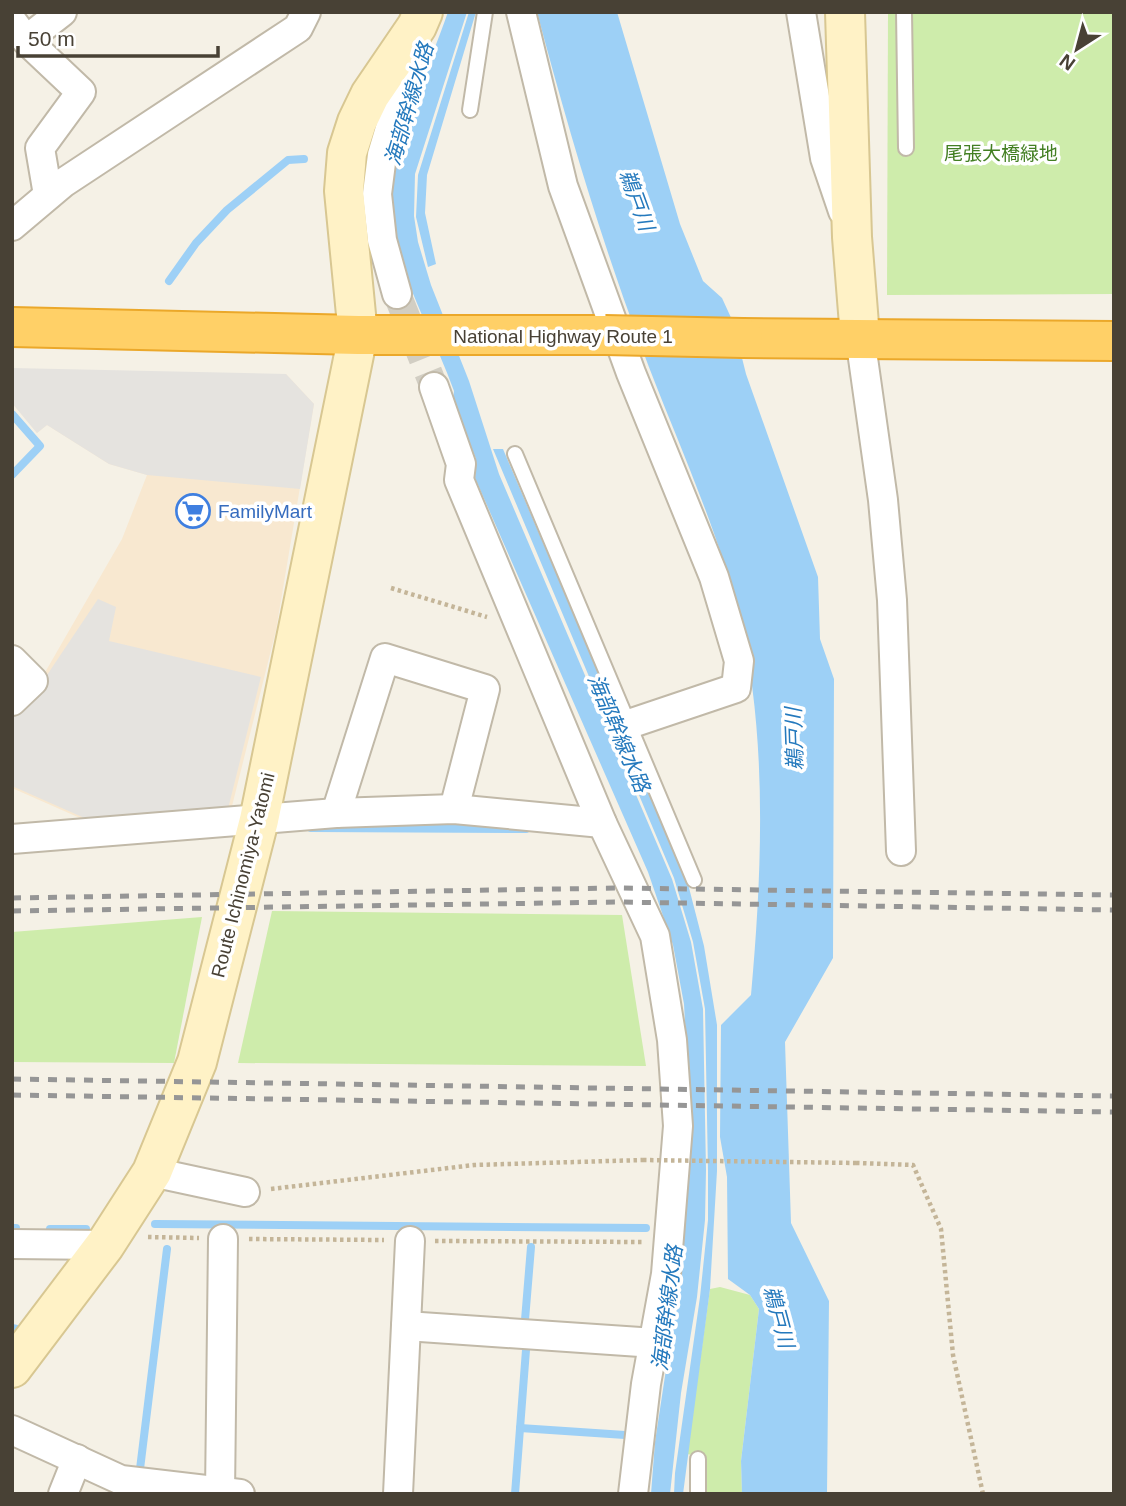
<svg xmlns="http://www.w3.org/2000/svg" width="1126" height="1506" font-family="Arial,'Noto Sans JP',sans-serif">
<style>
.commercial{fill:#f8e8d0}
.green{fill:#ceecab}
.parking{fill:#e5e3df}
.water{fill:#9dd0f6}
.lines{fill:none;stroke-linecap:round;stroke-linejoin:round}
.stream{stroke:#9dd0f6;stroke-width:8}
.street-tunnel{stroke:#d2cec3;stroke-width:28;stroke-dasharray:28 14;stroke-linecap:butt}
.lane-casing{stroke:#c1b9a8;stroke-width:18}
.street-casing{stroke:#c1b9a8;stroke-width:32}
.secondary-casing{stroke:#d8c792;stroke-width:42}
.highway-casing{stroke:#eba82a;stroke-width:42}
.path{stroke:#c4b598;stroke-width:4.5;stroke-dasharray:3.5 3.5;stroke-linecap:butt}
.lane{stroke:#fff;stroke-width:14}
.street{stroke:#fff;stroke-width:28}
.secondary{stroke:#fff2c6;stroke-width:38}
.highway{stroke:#ffd067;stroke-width:38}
.rail{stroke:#969696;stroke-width:5;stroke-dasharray:9 9;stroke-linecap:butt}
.highway-bridge-casing{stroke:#eba82a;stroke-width:42;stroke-linecap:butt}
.path-bridge{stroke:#c4b598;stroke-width:4.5;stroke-dasharray:3.5 3.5;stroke-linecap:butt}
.highway-bridge{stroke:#ffd067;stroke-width:38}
.labels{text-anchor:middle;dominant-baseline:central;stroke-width:7;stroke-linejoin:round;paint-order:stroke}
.park-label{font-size:19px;fill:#437f23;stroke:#fff}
.street-label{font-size:19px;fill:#484135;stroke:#fff}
.shop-label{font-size:19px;fill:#366cbe;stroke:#fff;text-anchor:start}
.water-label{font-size:21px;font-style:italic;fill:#2479bd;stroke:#fff}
</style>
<rect width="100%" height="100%" fill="#f5f1e6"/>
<polygon class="commercial" points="286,374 314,404 276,630 230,814 89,822 12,788 12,711 40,681 122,539 147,475 109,464 47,425 37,433 12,403 189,377"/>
<g class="green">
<polygon points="888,12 1114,12 1114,294 887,295"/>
<polygon points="272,911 622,915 646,1066 238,1063"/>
<polygon points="202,917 174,1063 12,1062 12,932"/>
<polygon points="720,1287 750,1295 759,1309 741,1461 742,1494 706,1494 707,1458 687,1454 710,1289"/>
</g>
<g class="parking">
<polygon points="12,368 286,374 314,404 300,489 147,475 109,464 47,425 37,433 12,403"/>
<polygon points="98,599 116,607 109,641 261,677 228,809 89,820 12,786 12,713 43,681"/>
</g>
<g class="water">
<path d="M448 12H467L415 174 414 216 418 242 431 285 469 381 499 474 672 879 691 942 703 1009 706 1170 705 1220 697 1297 681 1393 670 1494H651L655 1442 682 1264 687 1059 684 1004 673 945 648 872 475 478 476 459 453 400 454 391C436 341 409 295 396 242 378 172 425 79 448 12Z"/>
<polygon points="469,12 476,12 427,175 425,213 436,264 428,267 416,217 418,175"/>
<path d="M537 12H617L680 224 703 281 722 298 733 322 746 374 818 577 820 639 834 679 833 958 785 1042 791 1223 829 1301 827 1494H742L741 1461 759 1309 750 1295 728 1279 727 1177 720 1137 721 1025 751 995C762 874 768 734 739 615 716 523 674 435 641 346 600 237 567 125 537 12Z"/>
<polygon points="493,449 503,449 687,880 704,946 717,1025 717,1171 710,1289 683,1494 674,1494 675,1473 700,1297 708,1220 708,1170 705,1009 693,942 674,878"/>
</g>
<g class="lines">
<g class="stream">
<polyline points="169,281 196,243 227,210 288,160 304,159"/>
<polyline points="12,414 40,446 12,475"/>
<polyline points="311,828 526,829"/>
<polyline points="155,1224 646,1228"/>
<polyline points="12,1228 16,1228"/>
<polyline points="50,1229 86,1229"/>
<polyline points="525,1320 531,1247"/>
<polyline points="12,1328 17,1329"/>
<polyline points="520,1428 625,1435"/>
<polyline points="140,1469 167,1249"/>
<polyline points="515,1494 526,1350"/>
</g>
<polyline class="street-tunnel" points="397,294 434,387"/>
<g class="lane-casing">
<g id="lane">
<polyline points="904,12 906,148"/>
<polyline points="470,110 485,12"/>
<polyline points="515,454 694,880"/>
<polyline points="698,1494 698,1459"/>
</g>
</g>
<g class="street-casing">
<g id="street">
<polyline points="521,12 563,186 631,373 714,577 739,661 736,688 629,724"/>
<polyline points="801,12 825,158 843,211"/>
<polyline points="12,21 26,40 81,92 40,148 48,195"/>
<polyline points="26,40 62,12"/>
<polyline points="12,226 63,183 298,28 306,12"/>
<polyline points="397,294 382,240 377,194 382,155 402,88 401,51"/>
<polyline points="860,337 883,500 892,600 901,851"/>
<polyline points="434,387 461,464 459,480 602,823 655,936 672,1040 678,1126 666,1274 646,1384 633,1494"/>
<polyline points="12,660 33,681 12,701"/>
<polyline points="336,813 385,658 485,689 454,809"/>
<polyline points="12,839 336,813 454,809 602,823"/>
<polyline points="152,1172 245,1192"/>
<polyline points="12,1244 105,1245"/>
<polyline points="406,1326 655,1343"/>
<polyline points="12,1430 121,1480 240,1494"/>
<polyline points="63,1494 77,1459"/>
<polyline points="220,1494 223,1239"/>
<polyline points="398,1494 410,1241"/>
</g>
</g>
<g class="secondary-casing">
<g id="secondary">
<polyline points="845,12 852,237 860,337"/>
<polyline points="12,1368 105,1245 152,1172 197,1062 259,820 358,335 344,191 347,153 357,122 370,95 417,26 423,12"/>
</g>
</g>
<g class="highway-casing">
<g id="highway">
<polyline points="12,327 358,335 605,335"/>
<polyline points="743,338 1114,341"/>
</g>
</g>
<g class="path">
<polyline points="391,588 487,617"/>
<polyline points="856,1163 913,1165 941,1229 953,1355 983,1494"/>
<polyline points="271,1189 474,1165 643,1160"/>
<polyline points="148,1237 199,1238"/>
<polyline points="249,1239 384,1240"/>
<polyline points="435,1241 643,1242"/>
</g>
<use href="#lane" class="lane"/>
<use href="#street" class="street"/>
<use href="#secondary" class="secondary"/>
<use href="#highway" class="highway"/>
<g class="rail">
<polyline points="12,898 617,888 1114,895"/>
<polyline points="12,911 618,902 1114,910"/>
<polyline points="12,1079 1114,1096"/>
<polyline points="12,1095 1114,1112"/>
</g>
<g class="highway-bridge-casing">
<polyline id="highway-bridge" points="605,335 743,338"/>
</g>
<polyline class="path-bridge" points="643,1160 856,1163"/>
<use href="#highway-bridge" class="highway-bridge"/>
</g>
<defs>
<g id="supermarket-ring" transform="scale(1.75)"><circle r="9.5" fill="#fff" stroke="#3f7fe0" stroke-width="1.5"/><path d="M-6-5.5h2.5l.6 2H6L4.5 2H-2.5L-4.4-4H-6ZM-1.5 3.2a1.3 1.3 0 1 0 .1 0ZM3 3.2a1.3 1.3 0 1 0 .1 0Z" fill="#3f7fe0"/></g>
</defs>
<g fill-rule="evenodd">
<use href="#supermarket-ring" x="193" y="511"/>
</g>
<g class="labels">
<g class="park-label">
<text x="1001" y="153">尾張大橋緑地</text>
</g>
<g class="street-label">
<text x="563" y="336">National Highway Route 1</text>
<text transform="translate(243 875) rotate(-76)">Route Ichinomiya-Yatomi</text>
</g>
<g class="shop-label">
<text x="218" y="511">FamilyMart</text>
</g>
<g class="water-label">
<text transform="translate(409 104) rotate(-74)">海部幹線水路</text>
<text transform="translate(637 200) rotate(70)">鵜戸川</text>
<text transform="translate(619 733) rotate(67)">海部幹線水路</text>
<text transform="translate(794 739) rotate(-92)">鵜戸川</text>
<text transform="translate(667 1308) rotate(-83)">海部幹線水路</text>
<text transform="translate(779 1317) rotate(75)">鵜戸川</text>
</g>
</g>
<rect width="1126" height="1506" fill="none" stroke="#484135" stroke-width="28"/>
<g transform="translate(1077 49) rotate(216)" stroke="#ffffff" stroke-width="5" paint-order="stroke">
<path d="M0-5L12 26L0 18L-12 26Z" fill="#484135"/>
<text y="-10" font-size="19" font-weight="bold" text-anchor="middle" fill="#484135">N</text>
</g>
<path d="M18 46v10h200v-10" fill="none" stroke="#484135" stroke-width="3.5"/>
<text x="28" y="46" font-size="21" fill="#484135" stroke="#ffffff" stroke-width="5" paint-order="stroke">50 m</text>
</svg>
